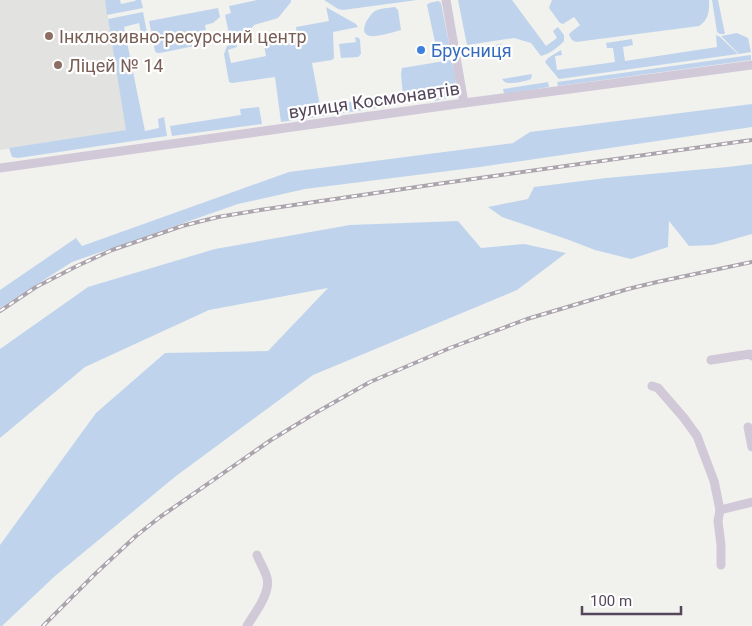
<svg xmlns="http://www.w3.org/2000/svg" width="752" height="626" font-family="Roboto,sans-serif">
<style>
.education{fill:#e2e2e0}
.green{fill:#bfd4ec}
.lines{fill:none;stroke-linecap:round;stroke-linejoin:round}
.minor{stroke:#d2c9d8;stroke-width:9}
.rail-casing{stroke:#aba4ad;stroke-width:4}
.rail{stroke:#fff;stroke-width:2;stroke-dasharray:5.5;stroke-linecap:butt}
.education-dot{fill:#8d6e63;stroke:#fff;stroke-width:2}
.shop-dot{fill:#3f7fe0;stroke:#fff;stroke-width:2}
.labels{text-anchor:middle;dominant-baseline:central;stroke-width:4.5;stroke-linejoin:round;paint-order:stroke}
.education-label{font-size:18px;fill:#785e54;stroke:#fff;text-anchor:start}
.shop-label{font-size:18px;fill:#366cbe;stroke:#fff;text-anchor:start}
.street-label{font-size:18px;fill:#54475b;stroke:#fff}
</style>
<rect width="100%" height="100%" fill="#f1f1ee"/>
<polygon class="education" points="0,0 105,0 127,130 0,150"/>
<g class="green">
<polygon points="105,0 120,0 121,4 135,1 136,0 141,0 143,8 107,15"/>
<polygon points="257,0 291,0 291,2 278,18 254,25 249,32 230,39 225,15 231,13 229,6"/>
<polygon points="324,0 417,0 343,10 338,9"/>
<path d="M458 0H512L546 46 557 38 553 31 558 27 564 35V41C559 47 549 54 541 56L531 43 514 38 467 45Z"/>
<path d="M552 0H709C710 10 708 21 699 26L576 42 572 40 569 35 570 33 580 25 574 17 563 24 560 23 549 8Z"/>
<polygon points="712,0 718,0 725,34 720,34 717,32"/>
<polygon points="438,1 441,3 451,53 448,57 440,58 438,56 427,5 429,3"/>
<polygon points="326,7 356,24 358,27 333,32 334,58 332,60 312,63 320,106 396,96 398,97 398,105 281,122 275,77 232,83 229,82 224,54 227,46 236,42 237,47 228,50 231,63 266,56 264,45 297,38 296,27 329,21"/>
<path d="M395 7 398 10 401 30C394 32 377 37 370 36 357 33 369 15 375 11 381 8 388 8 395 7Z"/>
<polygon points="218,8 220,17 213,23 205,25 206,30 188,34 189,41 207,37 206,41 204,44 160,53 157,53 155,51 149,21"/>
<polygon points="143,12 147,32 141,33 139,23 124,27 145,131 159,128 158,119 164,117 167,136 18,158 12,157 9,148 126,130 108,19"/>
<polygon points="737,33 748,38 751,52 739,54 721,36"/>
<polygon points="716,35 720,37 738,54 559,79 558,78 545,62 548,58 561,50 562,55 555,56 557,70 615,62 613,48 607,48 606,43 632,39 633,45 623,47 625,61 717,47"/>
<polygon points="355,37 359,38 360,40 361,54 358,57 341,58 339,44 356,42"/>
<polygon points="501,44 503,48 499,48 499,51 471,54 472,50 474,48"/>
<polygon points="751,55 751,60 558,86 557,82"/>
<path d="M451 60C455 71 459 88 452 97L435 101 433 90 403 95 401 74 402 68Z"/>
<path d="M532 74 531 79C527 81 509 85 505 82 503 81 503 80 502 79Z"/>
<polygon points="548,82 549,87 504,94 503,89"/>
<polygon points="752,104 752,127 480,167 305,189 238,204 72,262 0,308 0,290 76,238 82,246 289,172 513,143 530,132"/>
<polygon points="259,107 262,124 172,136 170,126 241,115 240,109"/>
<polygon points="752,164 752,234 713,245 689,246 669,221 668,247 631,259 595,250 569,240 502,217 488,207 528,199 534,187 606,178 728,167"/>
<polygon points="458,221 481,248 524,244 566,253 517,290 313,375 176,476 55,576 2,626 0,626 0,545 96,413 165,353 268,351 328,288 209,310 85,367 0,438 0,349 88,287 215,249 350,225"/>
</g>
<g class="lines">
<g class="minor">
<polyline points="446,0 464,103"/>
<polyline points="0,168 464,103 752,65"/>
<polyline points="711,360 750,354 752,356"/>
<polyline points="652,386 658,388 684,418 697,436 714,481 720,510 718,521 721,545 721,565"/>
<polyline points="748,427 752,447"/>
<polyline points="720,510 752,502"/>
<path d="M247 626C254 614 271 593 267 578 265 570 260 563 257 555"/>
</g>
<g class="rail-casing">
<g id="rail">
<polyline points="0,311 36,287 77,266 112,250 182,226 218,217 260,210 437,184 752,140"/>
<polyline points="43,626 95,574 136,536 160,517 271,440 317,412 370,382 450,348 527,319 628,289 657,282 752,262"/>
</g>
</g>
<use href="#rail" class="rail"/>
</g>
<g class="education-dot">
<circle cx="49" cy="36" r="5"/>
<circle cx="58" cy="65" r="5"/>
</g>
<circle class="shop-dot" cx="421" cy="50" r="5"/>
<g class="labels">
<g class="education-label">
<text x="59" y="36">Інклюзивно-ресурсний центр</text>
<text x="68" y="65">Ліцей № 14</text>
</g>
<g class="shop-label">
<text x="431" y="50">Брусниця</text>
</g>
<g class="street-label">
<text transform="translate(374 100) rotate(-8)">вулиця Космонавтів</text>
</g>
</g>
<path d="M582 606v8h99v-8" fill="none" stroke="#54475b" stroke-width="2.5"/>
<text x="590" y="606" font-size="15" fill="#54475b" stroke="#ffffff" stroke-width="4" paint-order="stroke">100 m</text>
</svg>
